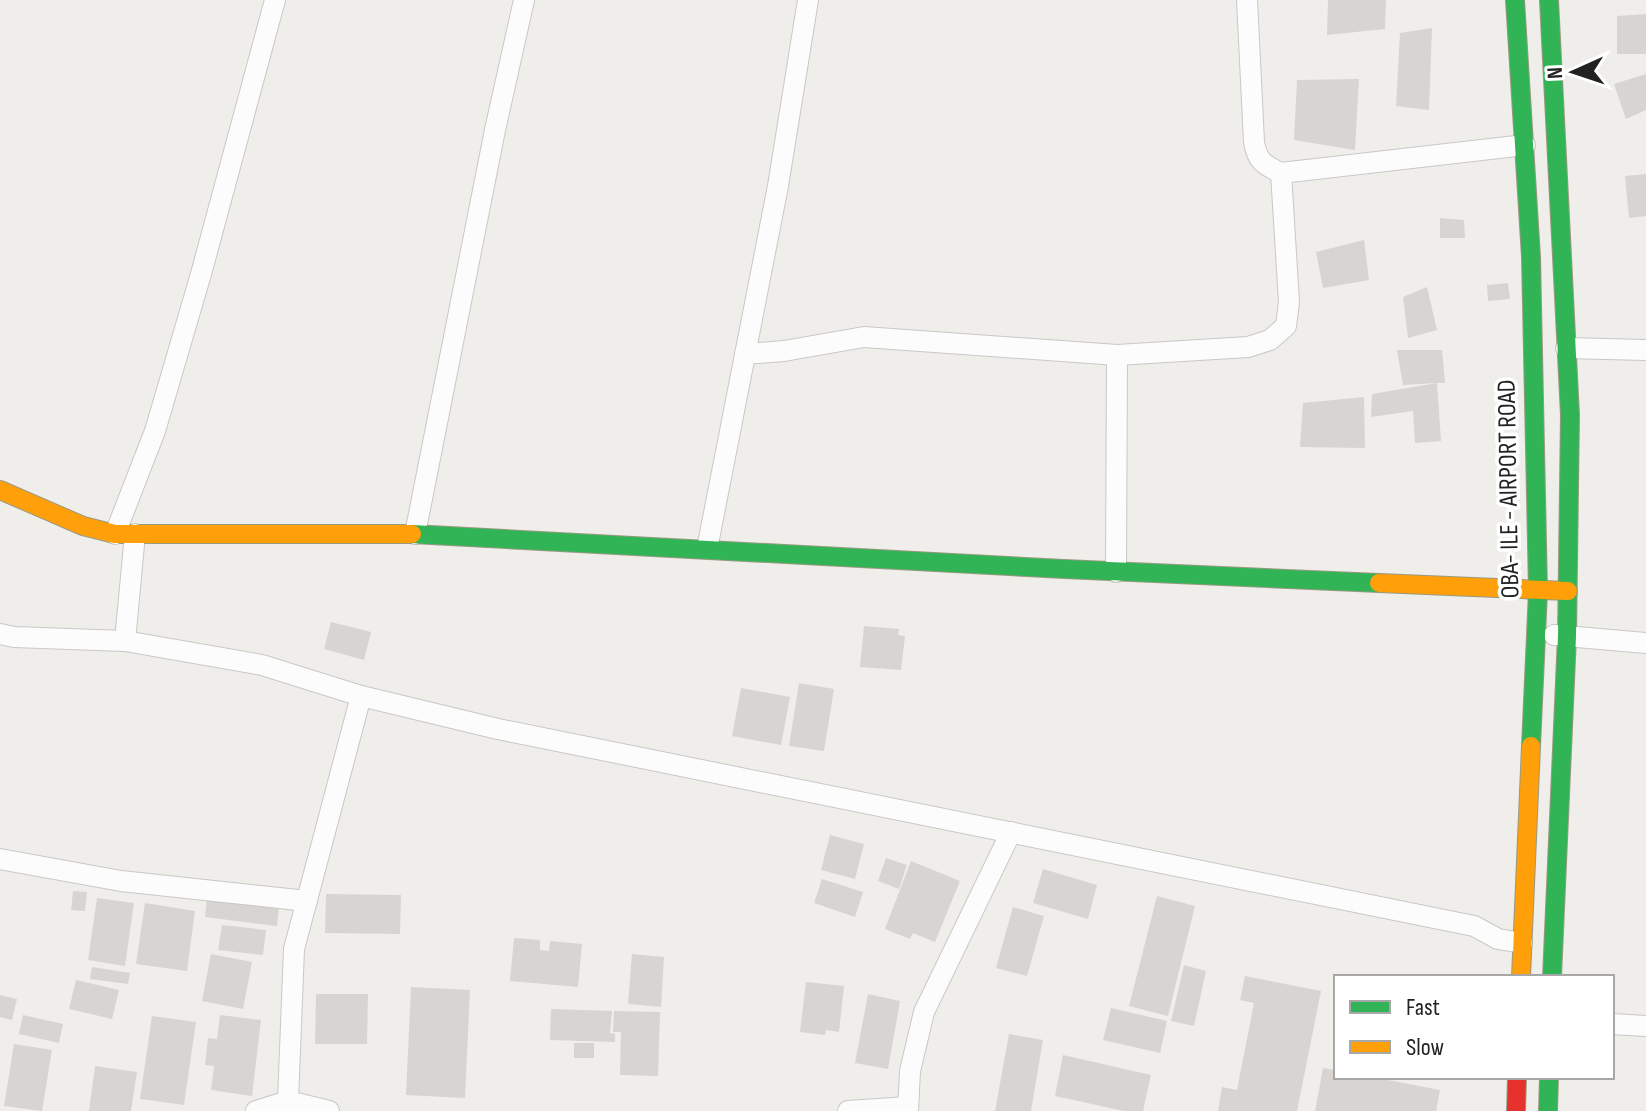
<svg xmlns="http://www.w3.org/2000/svg" width="1646" height="1111" font-family="'Sofia Sans Condensed',sans-serif">
<style>
.building{fill:#d7d4d2}
.lines{fill:none;stroke-linecap:round;stroke-linejoin:round}
.street-casing{stroke:#c9c8c7;stroke-width:22}
.fast-casing{stroke:#999a82;stroke-width:20}
.slow-casing{stroke:#999a82;stroke-width:20}
.jam-casing{stroke:#999a82;stroke-width:20}
.street{stroke:#fdfcfc;stroke-width:20}
.fast{stroke:#30b455;stroke-width:18}
.slow{stroke:#ff9f0a;stroke-width:18}
.jam{stroke:#e5322d;stroke-width:18}
.labels{text-anchor:middle;dominant-baseline:central;stroke-width:7;stroke-linejoin:round;paint-order:stroke}
.street-label{font-size:26px;fill:#222;stroke:#fff}
</style>
<rect width="100%" height="100%" fill="#f0eeeb"/>
<g class="building">
<polygon points="1328,0 1386,0 1385,29 1327,35"/>
<polygon points="1646,14 1646,54 1617,54 1617,16"/>
<polygon points="1432,28 1429,110 1396,106 1400,33"/>
<polygon points="1646,74 1646,110 1626,119 1614,84"/>
<polygon points="1359,79 1355,150 1294,140 1297,80"/>
<polygon points="1646,174 1646,216 1629,218 1625,176"/>
<polygon points="1440,218 1464,220 1465,238 1440,238"/>
<polygon points="1364,240 1369,280 1323,288 1316,252"/>
<polygon points="1508,283 1510,299 1488,301 1487,285"/>
<polygon points="1427,287 1437,330 1408,338 1403,297"/>
<polygon points="1397,350 1442,350 1445,383 1437,383 1441,441 1415,443 1413,411 1371,417 1372,394 1437,383 1403,385"/>
<polygon points="1364,397 1365,448 1300,447 1303,403"/>
<polygon points="331,622 371,632 364,660 324,649"/>
<polygon points="864,626 899,629 898,635 905,636 901,670 860,667"/>
<polygon points="799,683 834,689 824,751 789,746"/>
<polygon points="741,688 790,697 781,745 732,736"/>
<polygon points="830,835 864,844 855,879 821,870"/>
<polygon points="886,858 907,865 899,889 878,881"/>
<polygon points="911,861 960,881 935,942 913,933 910,939 885,929"/>
<polygon points="1043,869 1097,885 1088,919 1033,903"/>
<polygon points="822,879 863,892 855,917 814,903"/>
<polygon points="73,891 87,892 85,911 71,910"/>
<polygon points="326,894 401,895 400,934 325,933"/>
<polygon points="207,896 279,907 277,926 205,917"/>
<polygon points="1157,896 1195,906 1168,1016 1129,1006"/>
<polygon points="97,898 134,903 125,966 88,960"/>
<polygon points="145,903 195,911 187,971 136,964"/>
<polygon points="1013,907 1044,916 1027,976 996,968"/>
<polygon points="222,925 266,930 263,955 218,950"/>
<polygon points="514,938 540,940 540,950 549,951 550,941 582,944 578,987 510,981"/>
<polygon points="211,954 252,962 243,1009 202,1001"/>
<polygon points="632,954 664,957 661,1007 628,1004"/>
<polygon points="1184,965 1206,971 1194,1026 1171,1021"/>
<polygon points="92,967 130,973 128,984 90,979"/>
<polygon points="1245,976 1321,991 1297,1111 1218,1111 1222,1087 1237,1090 1254,1003 1240,1000"/>
<polygon points="76,980 119,990 112,1019 69,1009"/>
<polygon points="806,982 844,986 839,1032 826,1030 825,1035 800,1032"/>
<polygon points="411,987 470,990 465,1098 406,1095"/>
<polygon points="316,994 368,994 367,1044 315,1044"/>
<polygon points="868,994 900,1001 888,1069 855,1063"/>
<polygon points="0,995 17,999 12,1020 0,1017"/>
<polygon points="1111,1008 1167,1021 1160,1053 1103,1040"/>
<polygon points="551,1009 612,1011 610,1033 615,1034 615,1042 550,1040"/>
<polygon points="614,1011 660,1012 658,1076 620,1075 621,1032 613,1032"/>
<polygon points="23,1015 63,1024 59,1043 19,1034"/>
<polygon points="220,1015 261,1020 252,1096 211,1090 214,1066 205,1065 208,1038 217,1039"/>
<polygon points="152,1016 196,1022 184,1105 140,1099"/>
<polygon points="1009,1034 1043,1040 1031,1111 995,1111"/>
<rect x="574" y="1043" width="20" height="15"/>
<polygon points="14,1044 52,1050 42,1111 4,1106"/>
<polygon points="1063,1055 1151,1075 1143,1111 1124,1111 1055,1096"/>
<polygon points="95,1066 137,1072 131,1111 89,1111"/>
<polygon points="1323,1068 1336,1070 1336,1077 1372,1077 1440,1090 1436,1111 1315,1111"/>
</g>
<g class="lines">
<g class="street-casing">
<g id="street">
<path d="M1247 0 1254 142C1257 161 1264 165 1281 173L1525 145"/>
<polyline points="1566,348 1646,350"/>
<polyline points="745,354 784,351 864,337 1117,355 1248,347 1270,340 1286,326 1289,302 1281,173"/>
<polyline points="115,534 155,431 201,274 275,0"/>
<polyline points="415,534 495,130 524,0"/>
<polyline points="707,549 778,186 808,0"/>
<polyline points="1116,572 1117,355"/>
<polyline points="0,634 14,637 125,641 262,665 361,696 498,729 1474,926 1498,939 1522,943"/>
<polyline points="1554,635 1646,643"/>
<polyline points="125,641 135,534"/>
<polyline points="0,859 121,881 307,901"/>
<polyline points="1612,1024 1646,1026"/>
<polyline points="288,1101 294,949 361,696"/>
<polyline points="256,1111 288,1101 329,1111"/>
<polyline points="848,1111 908,1107"/>
<polyline points="908,1111 910,1071 924,1012 1011,832"/>
</g>
</g>
<g class="fast-casing">
<g id="fast">
<polyline points="1515,0 1531,257 1538,591 1531,746"/>
<polyline points="1549,0 1570,415 1567,636 1552,977"/>
<polyline points="412,534 1064,569 1379,583"/>
<polyline points="1548,1111 1549,1077"/>
</g>
</g>
<g class="slow-casing">
<g id="slow">
<polyline points="0,490 83,526 115,534 412,534"/>
<polyline points="1379,583 1568,591"/>
<polyline points="1521,977 1531,746"/>
</g>
</g>
<g class="jam-casing">
<polyline id="jam" points="1516,1111 1517,1077"/>
</g>
<use href="#street" class="street"/>
<use href="#fast" class="fast"/>
<use href="#slow" class="slow"/>
<use href="#jam" class="jam"/>
</g>
<g class="labels">
<g class="street-label">
<text transform="translate(1509 489) rotate(-91)">OBA- ILE - AIRPORT ROAD</text>
</g>
</g>
<rect x="1334" y="975" width="280" height="104" fill="#ffffff" stroke="#a7a7a7" stroke-width="2"/>
<rect x="1350" y="1001" width="40" height="12" fill="#30b455" stroke="#a7a7a7" stroke-width="2"/>
<text x="1406" y="1015" font-size="24" fill="#222222">Fast</text>
<rect x="1350" y="1041" width="40" height="12" fill="#ff9f0a" stroke="#a7a7a7" stroke-width="2"/>
<text x="1406" y="1055" font-size="24" fill="#222222">Slow</text>
<g transform="translate(1574 72) rotate(267)" stroke="#ffffff" stroke-width="6" paint-order="stroke">
<path d="M0-6L14 30L0 20L-14 30Z" fill="#222222"/>
<text y="-12" font-size="22" font-weight="bold" text-anchor="middle" fill="#222222">N</text>
</g>
</svg>
